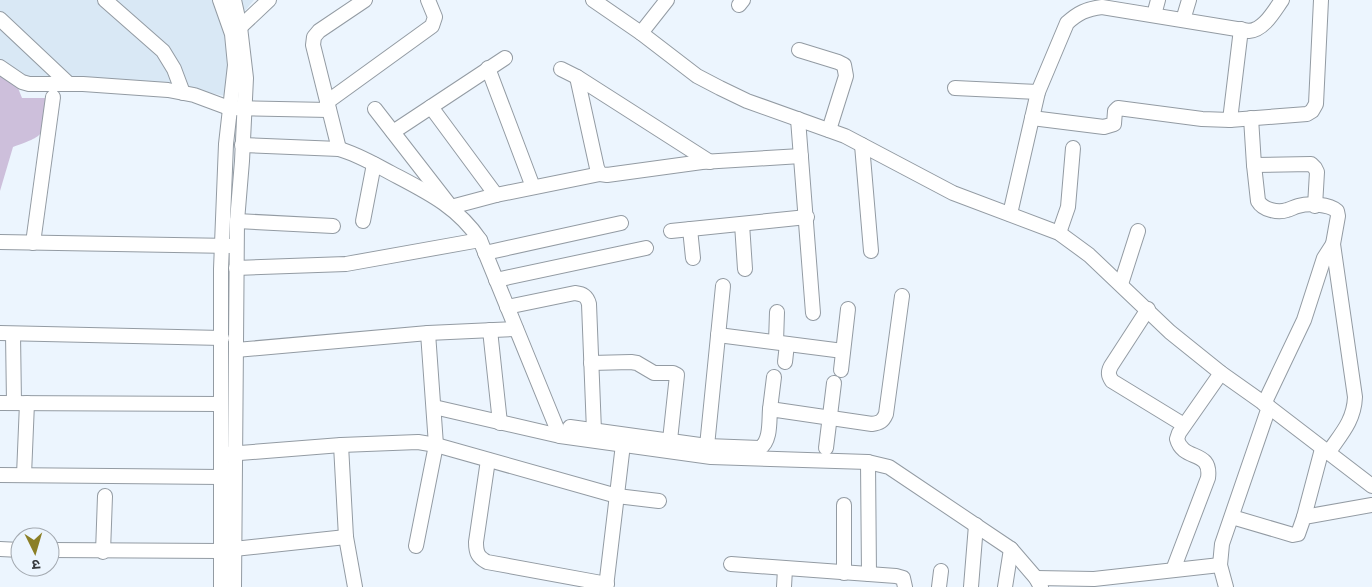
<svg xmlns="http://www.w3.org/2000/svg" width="1372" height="587" font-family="'Golos Text','Noto Sans Devanagari',sans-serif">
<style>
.built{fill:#d9e8f5}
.green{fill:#cdbfdb}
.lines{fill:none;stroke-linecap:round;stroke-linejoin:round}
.minor-casing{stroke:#939ba3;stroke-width:16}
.minor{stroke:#fff;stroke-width:14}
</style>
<rect width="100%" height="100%" fill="#ecf5fe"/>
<polygon class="built" points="0,0 254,0 230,29 225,96 182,87 0,78"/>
<path class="green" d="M0 70H4L18 88 22 98H45C44 135 49 134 13 147L0 191Z"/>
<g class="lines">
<g class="minor-casing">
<g id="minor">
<polyline points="105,0 163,51 174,69 183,93"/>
<polyline points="220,0 232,34 235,65 226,144 221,269 221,587"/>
<polyline points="234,0 240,27 246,78 242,161 237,221 234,587"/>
<polyline points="593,0 641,33 697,76 720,88 747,101 845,136 953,193 1059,233 1089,255 1170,332 1221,373 1269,407 1372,486"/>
<polyline points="739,5 743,0"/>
<polyline points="1154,15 1158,0"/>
<polyline points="0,19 69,84"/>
<polyline points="1183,20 1189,0"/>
<polyline points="235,32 269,0"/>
<polyline points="641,33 667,0"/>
<polyline points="799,50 838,62 844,65 846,76 829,130"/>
<polyline points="0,67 22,82 29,84 83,84 168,90 194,95 229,108 329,110"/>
<polyline points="488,68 533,187"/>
<polyline points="561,69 577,77 710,162"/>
<polyline points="577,77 597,168 600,174 607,175 702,162 801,156"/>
<polyline points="955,88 1038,92"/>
<polyline points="327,102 432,26 435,17 428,0"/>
<polyline points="431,107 496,195"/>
<polyline points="375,109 451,207 496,195 600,174"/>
<polyline points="1032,118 1104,127 1114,124 1115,111 1118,108 1202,119 1230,120 1307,114 1312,111 1316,104 1321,0"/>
<polyline points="1251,118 1254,165 1311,164 1315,168 1317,172 1315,206"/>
<polyline points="798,119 813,313"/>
<polyline points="1230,120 1241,29"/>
<polyline points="393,132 505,58"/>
<path d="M242 145 339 149C357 154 374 164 391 173 427 192 457 206 480 240L560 436 711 457 868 462 889 467 1011 549 1036 578 1041 587"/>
<polyline points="862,145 871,251"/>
<polyline points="339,149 313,45 314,37 319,31 365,0"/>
<path d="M1254 165 1258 201C1263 210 1278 213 1287 210 1291 209 1294 207 1298 206 1309 203 1329 204 1337 211L1338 216 1333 244 1355 397C1354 421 1341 434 1328 453"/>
<path d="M1010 214 1038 92 1067 23C1078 13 1086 9 1102 7L1249 31C1264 30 1274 11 1282 0"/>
<polyline points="237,221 333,226"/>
<polyline points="363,221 374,164"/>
<polyline points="742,224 745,269"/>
<polyline points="690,229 693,258"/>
<polyline points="671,231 807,217"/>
<polyline points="1059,233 1068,207 1073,148"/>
<polyline points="0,242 232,246"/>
<polyline points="33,243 53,97"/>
<polyline points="485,253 621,223"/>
<polyline points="236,268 346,264 480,240"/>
<polyline points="496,280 646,248"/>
<polyline points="1121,284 1138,231"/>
<path d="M507 307 575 293C583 294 587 296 589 304L594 431"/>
<path d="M1148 309 1111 366C1108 372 1108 375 1112 381L1184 425"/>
<polyline points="490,330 500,423"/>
<polyline points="0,333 222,338"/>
<polyline points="13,334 14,403"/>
<polyline points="718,335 843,351"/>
<polyline points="776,342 777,312"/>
<polyline points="236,350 428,333 516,329"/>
<polyline points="785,362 787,344"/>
<polyline points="591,363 631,362 637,363 654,373 673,373 677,375 670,440"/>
<polyline points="841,370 848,309"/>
<polyline points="0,403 220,404"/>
<polyline points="1264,404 1304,320 1324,258 1333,244"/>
<polyline points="434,407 560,436"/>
<polyline points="770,409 774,377"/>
<polyline points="570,427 707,446 723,286"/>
<polyline points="341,445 346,537 355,587"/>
<path d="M707 446 760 448C771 441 769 421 770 409L872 424C880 423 883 421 886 414L902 296"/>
<polyline points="826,448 834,383"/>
<polyline points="227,454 341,445 418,442 436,445 617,496 659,501"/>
<path d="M488 460 476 542C476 553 478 557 487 562L607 584"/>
<polyline points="868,462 869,574"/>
<polyline points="0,475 222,477"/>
<polyline points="24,475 27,403"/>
<polyline points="1232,517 1293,535 1298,534 1304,517 1372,505"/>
<polyline points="1304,517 1322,449"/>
<polyline points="416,546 436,445 428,333"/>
<polyline points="0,549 20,550"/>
<polyline points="234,549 346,537"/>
<polyline points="50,550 220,551"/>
<polyline points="103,552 105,496"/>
<polyline points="731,564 896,576 903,578 905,587"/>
<path d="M1173 570 1208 478C1212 449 1183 462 1177 439L1179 433 1221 373"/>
<polyline points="844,573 844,505"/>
<polyline points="1036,578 1094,579 1220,565"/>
<polyline points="606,587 624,436"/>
<polyline points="784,587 785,569"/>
<polyline points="939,587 941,571"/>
<polyline points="971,587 976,525"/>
<polyline points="1005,587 1011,549"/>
<polyline points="1226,587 1220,565 1222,544 1269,407"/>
</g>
</g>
<use href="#minor" class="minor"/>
</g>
<g transform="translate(35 552) rotate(175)"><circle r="24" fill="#ecf5fe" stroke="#a3a9b0"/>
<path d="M0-4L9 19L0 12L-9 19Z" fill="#8b7f26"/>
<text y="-8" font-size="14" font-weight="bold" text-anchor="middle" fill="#35383c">उ</text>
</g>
</svg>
